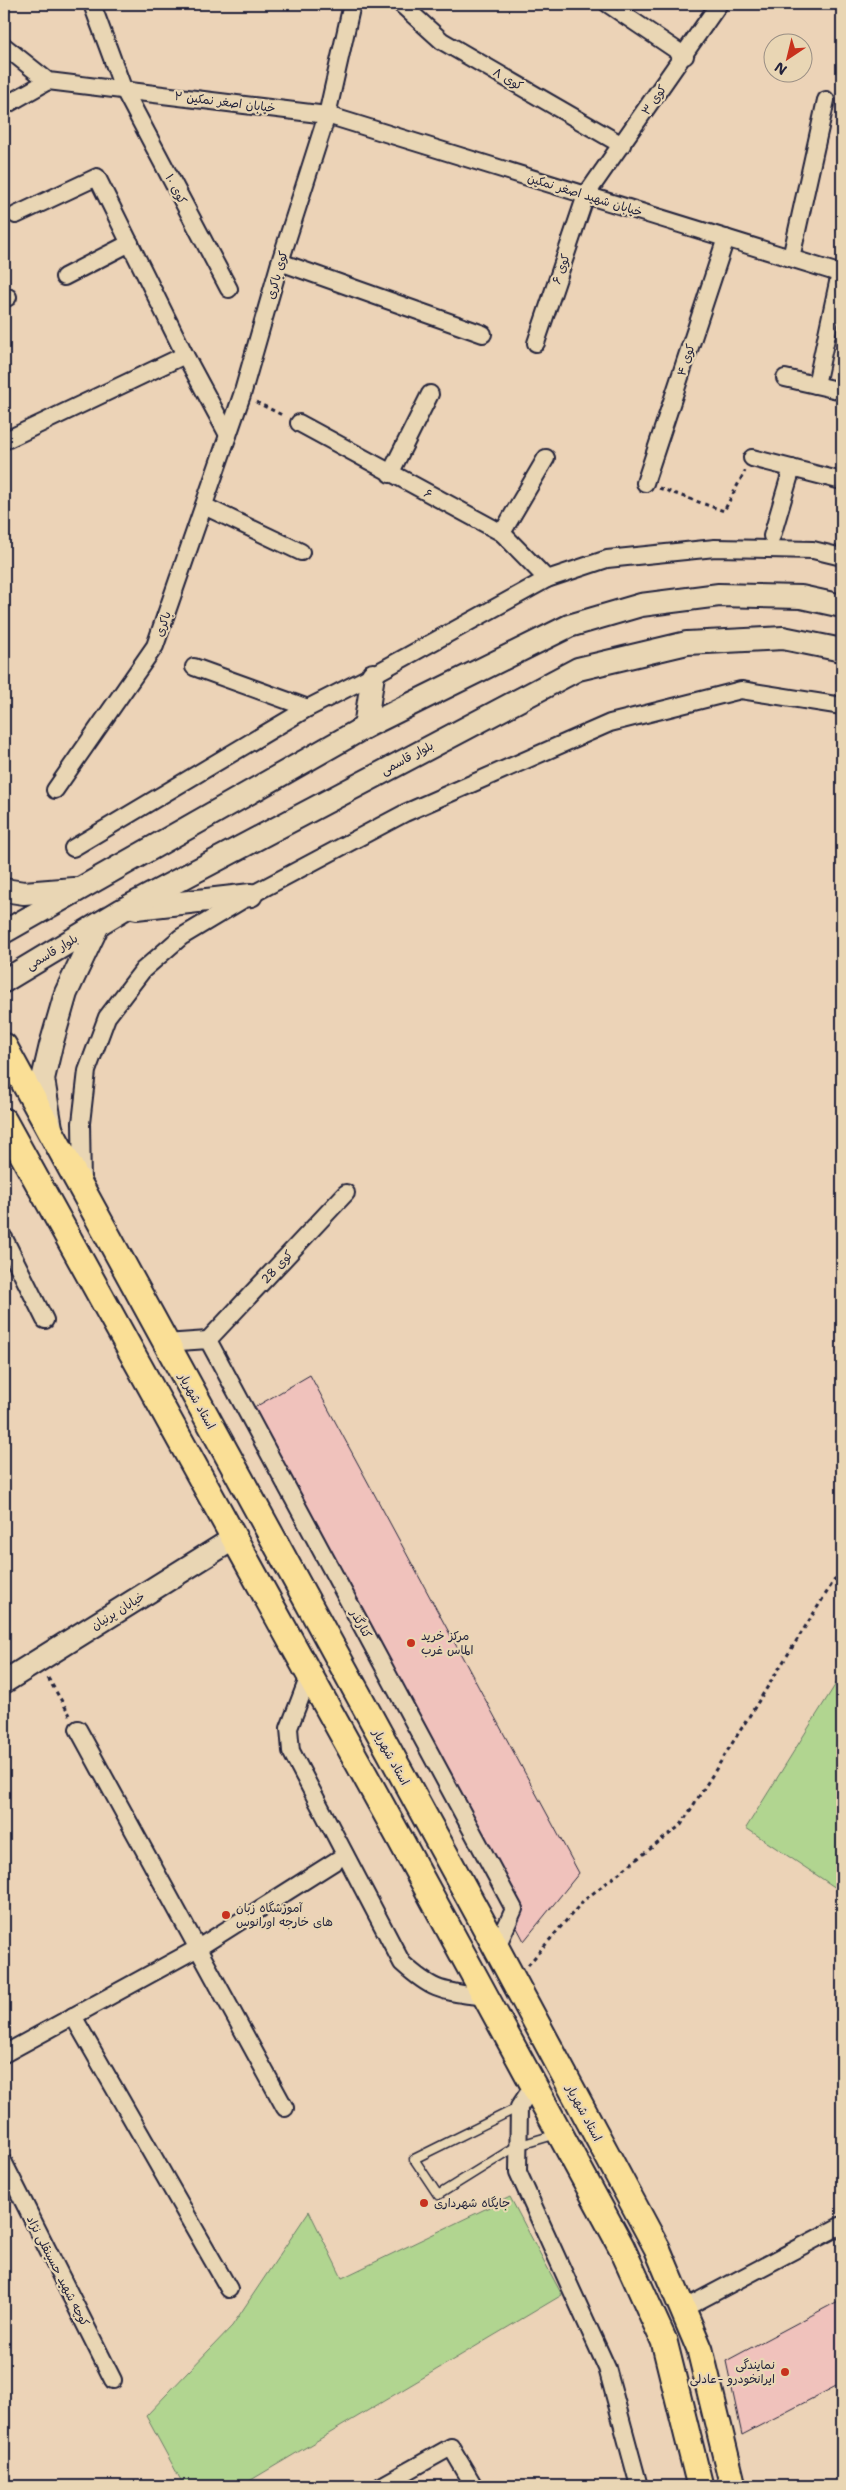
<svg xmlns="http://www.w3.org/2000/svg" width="846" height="2490" font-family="'Shantell Sans','Playpen Sans Arabic',sans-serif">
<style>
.green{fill:#b1d590;stroke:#6a7c66}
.building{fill:#f0c2bc;stroke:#22223b}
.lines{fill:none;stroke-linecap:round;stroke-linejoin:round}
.lane-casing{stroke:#22223b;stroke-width:11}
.street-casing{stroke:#22223b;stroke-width:20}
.secondary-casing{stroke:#22223b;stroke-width:26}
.primary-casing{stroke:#22223b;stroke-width:29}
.path{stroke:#22223b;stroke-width:3;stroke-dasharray:4 4;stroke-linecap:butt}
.lane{stroke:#e9d6b4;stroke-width:8}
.street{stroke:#e9d6b4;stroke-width:16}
.secondary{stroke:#e9d6b4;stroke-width:22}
.primary{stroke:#fadf96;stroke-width:25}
.poi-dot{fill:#c8321e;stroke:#e9d6b4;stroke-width:2}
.labels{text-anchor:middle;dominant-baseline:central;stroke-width:4.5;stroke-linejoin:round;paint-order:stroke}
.street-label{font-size:12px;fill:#22223b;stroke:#e9d6b4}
.poi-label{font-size:12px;fill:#22223b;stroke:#e9d6b4;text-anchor:start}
</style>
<rect width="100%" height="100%" fill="#ecd3b7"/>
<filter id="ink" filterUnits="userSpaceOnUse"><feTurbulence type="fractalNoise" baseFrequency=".02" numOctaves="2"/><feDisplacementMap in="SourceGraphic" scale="10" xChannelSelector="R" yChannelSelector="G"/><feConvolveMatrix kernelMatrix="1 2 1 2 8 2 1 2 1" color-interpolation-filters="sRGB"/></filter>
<g filter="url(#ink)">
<g class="green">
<polygon points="842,1674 842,1892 746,1828"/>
<polygon points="510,2197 562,2295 241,2486 184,2486 146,2416 232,2326 309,2211 342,2278"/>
</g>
<g class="building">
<polygon points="310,1375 579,1873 524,1941 245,1413"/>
<polygon points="842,2299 842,2383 742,2435 726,2361"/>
</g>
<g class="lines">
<g class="lane-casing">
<polyline id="lane" points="519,2107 414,2159 438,2195 517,2146 557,2134"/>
</g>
<g class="street-casing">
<g id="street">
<polyline points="92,4 123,88 229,289"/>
<polyline points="401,4 442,41 622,145"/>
<polyline points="608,4 685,56"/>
<polyline points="4,46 48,81 327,115 842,274"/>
<polyline points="4,106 48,81"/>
<polyline points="16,215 97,177 185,355 228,435"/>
<polyline points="791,258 826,100"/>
<polyline points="280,262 483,334"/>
<polyline points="64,277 130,243"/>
<polyline points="4,299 8,297"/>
<polyline points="536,343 586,195 719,4"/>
<polyline points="785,378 842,391"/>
<polyline points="816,385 840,273"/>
<polyline points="299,423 502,533 547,579"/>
<polyline points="4,441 185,355"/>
<polyline points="752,458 842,481"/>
<polyline points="390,474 430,394"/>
<polyline points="645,483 726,238"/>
<polyline points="204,506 301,552"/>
<polyline points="502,533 546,458"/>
<polyline points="772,536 792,468"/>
<polyline points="194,667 308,708"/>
<polyline points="55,790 155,646 242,395 280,262 327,115 352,4"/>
<polyline points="73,848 308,708 373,675 547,579 607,559 715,548 813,550 842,557"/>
<polyline points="82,1184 81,1123 87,1071 107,1017 143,970 181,937 251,895 405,813 610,723 741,690 842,706"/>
<polyline points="4,1238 45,1320"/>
<polyline points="208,1340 346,1193"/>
<polyline points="165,1343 208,1340 514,1909 496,1949"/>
<path d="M309 1676 289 1728 291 1751 402 1963C434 1992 442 1991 484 1997"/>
<polyline points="78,1729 285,2108"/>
<polyline points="73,2016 229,2289"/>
<polyline points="4,2054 198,1948 345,1855"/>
<polyline points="533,2086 519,2107 518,2172 607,2368 639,2486"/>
<polyline points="4,2163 113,2380"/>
<polyline points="683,2309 842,2225"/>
<polyline points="381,2486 451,2447 474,2486"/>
</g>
</g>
<g class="secondary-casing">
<g id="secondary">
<polyline points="365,727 373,675"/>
<polyline points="4,890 24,893 74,889"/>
<polyline points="136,908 251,895"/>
<polyline points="4,932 365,727 569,626 641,605 719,595 801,597 842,606"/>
<polyline points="4,981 122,910 578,669 687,643 783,638 842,650"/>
<polyline points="51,1128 43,1079 51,1045 66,993 98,925"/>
<polyline points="4,1682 233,1539"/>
</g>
</g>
<g class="primary-casing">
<g id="primary">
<polyline points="4,1046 477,1912 657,2248 700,2350 733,2486"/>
<polyline points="4,1121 399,1837 621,2246 664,2341 700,2486"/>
</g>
</g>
<g class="path">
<polyline points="256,402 284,416"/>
<polyline points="659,488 724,511 745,471"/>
<polyline points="48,1678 70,1715"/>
<polyline points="528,1965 583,1901 681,1825 842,1568"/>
</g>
<use href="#lane" class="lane"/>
<use href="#street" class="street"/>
<use href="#secondary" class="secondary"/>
<use href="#primary" class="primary"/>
</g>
</g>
<g class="poi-dot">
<circle cx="411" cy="1643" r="5"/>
<circle cx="226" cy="1915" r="5"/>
<circle cx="424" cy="2203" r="5"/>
<circle cx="785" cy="2372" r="5"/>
</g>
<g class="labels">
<g class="street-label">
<text transform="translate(508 79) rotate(30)">کوی ۸</text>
<text transform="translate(654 100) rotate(-55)">کوی ۳</text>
<text transform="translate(225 102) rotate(7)">خیابان اصغر نمکین ۲</text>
<text transform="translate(176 189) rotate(62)">کوی ۱۰</text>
<text transform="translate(585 195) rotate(17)">خیابان شهید اصغر نمکین</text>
<text transform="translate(561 269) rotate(-71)">کوی ۶</text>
<text transform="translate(277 275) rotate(-74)">کوی باکری</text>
<text transform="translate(686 360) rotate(-72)">کوی ۴</text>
<text transform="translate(428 494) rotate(28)">۶</text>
<text transform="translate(163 624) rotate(-71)">باکری</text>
<text transform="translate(407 758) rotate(-28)">بلوار قاسمی</text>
<text transform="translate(52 952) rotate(-31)">بلوار قاسمی</text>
<text transform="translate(277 1267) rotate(-47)">کوی 28</text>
<text transform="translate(197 1401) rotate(61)">استاد شهریار</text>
<text transform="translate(118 1611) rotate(-32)">خیابان پرنیان</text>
<text transform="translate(361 1624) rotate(62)">کنارگذر</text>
<text transform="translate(391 1757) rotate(61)">استاد شهریار</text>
<text transform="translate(584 2113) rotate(62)">استاد شهریار</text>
<text transform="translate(58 2271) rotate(63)">کوچه شهید حسینقلی نژاد</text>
</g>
<g class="poi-label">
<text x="421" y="1636">مرکز خرید<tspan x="421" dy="14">الماس غرب</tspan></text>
<text x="236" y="1908">آموزشگاه زبان<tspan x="236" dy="14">های خارجه اورانوس</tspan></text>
<text x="434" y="2203">جایگاه شهرداری</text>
<text x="775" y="2365" text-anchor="end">نمایندگی<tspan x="775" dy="14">ایرانخودرو -عادلی</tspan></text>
</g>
</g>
<rect width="846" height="2490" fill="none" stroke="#e9d6b4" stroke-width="20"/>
<rect x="10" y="10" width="826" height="2470" fill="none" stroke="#22223b" stroke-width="2" filter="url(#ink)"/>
<g transform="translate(788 58) rotate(215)"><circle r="24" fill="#e9d6b4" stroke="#998e84"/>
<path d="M0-4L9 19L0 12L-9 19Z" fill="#c8321e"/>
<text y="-8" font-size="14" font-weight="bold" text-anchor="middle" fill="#22223b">N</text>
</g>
</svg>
